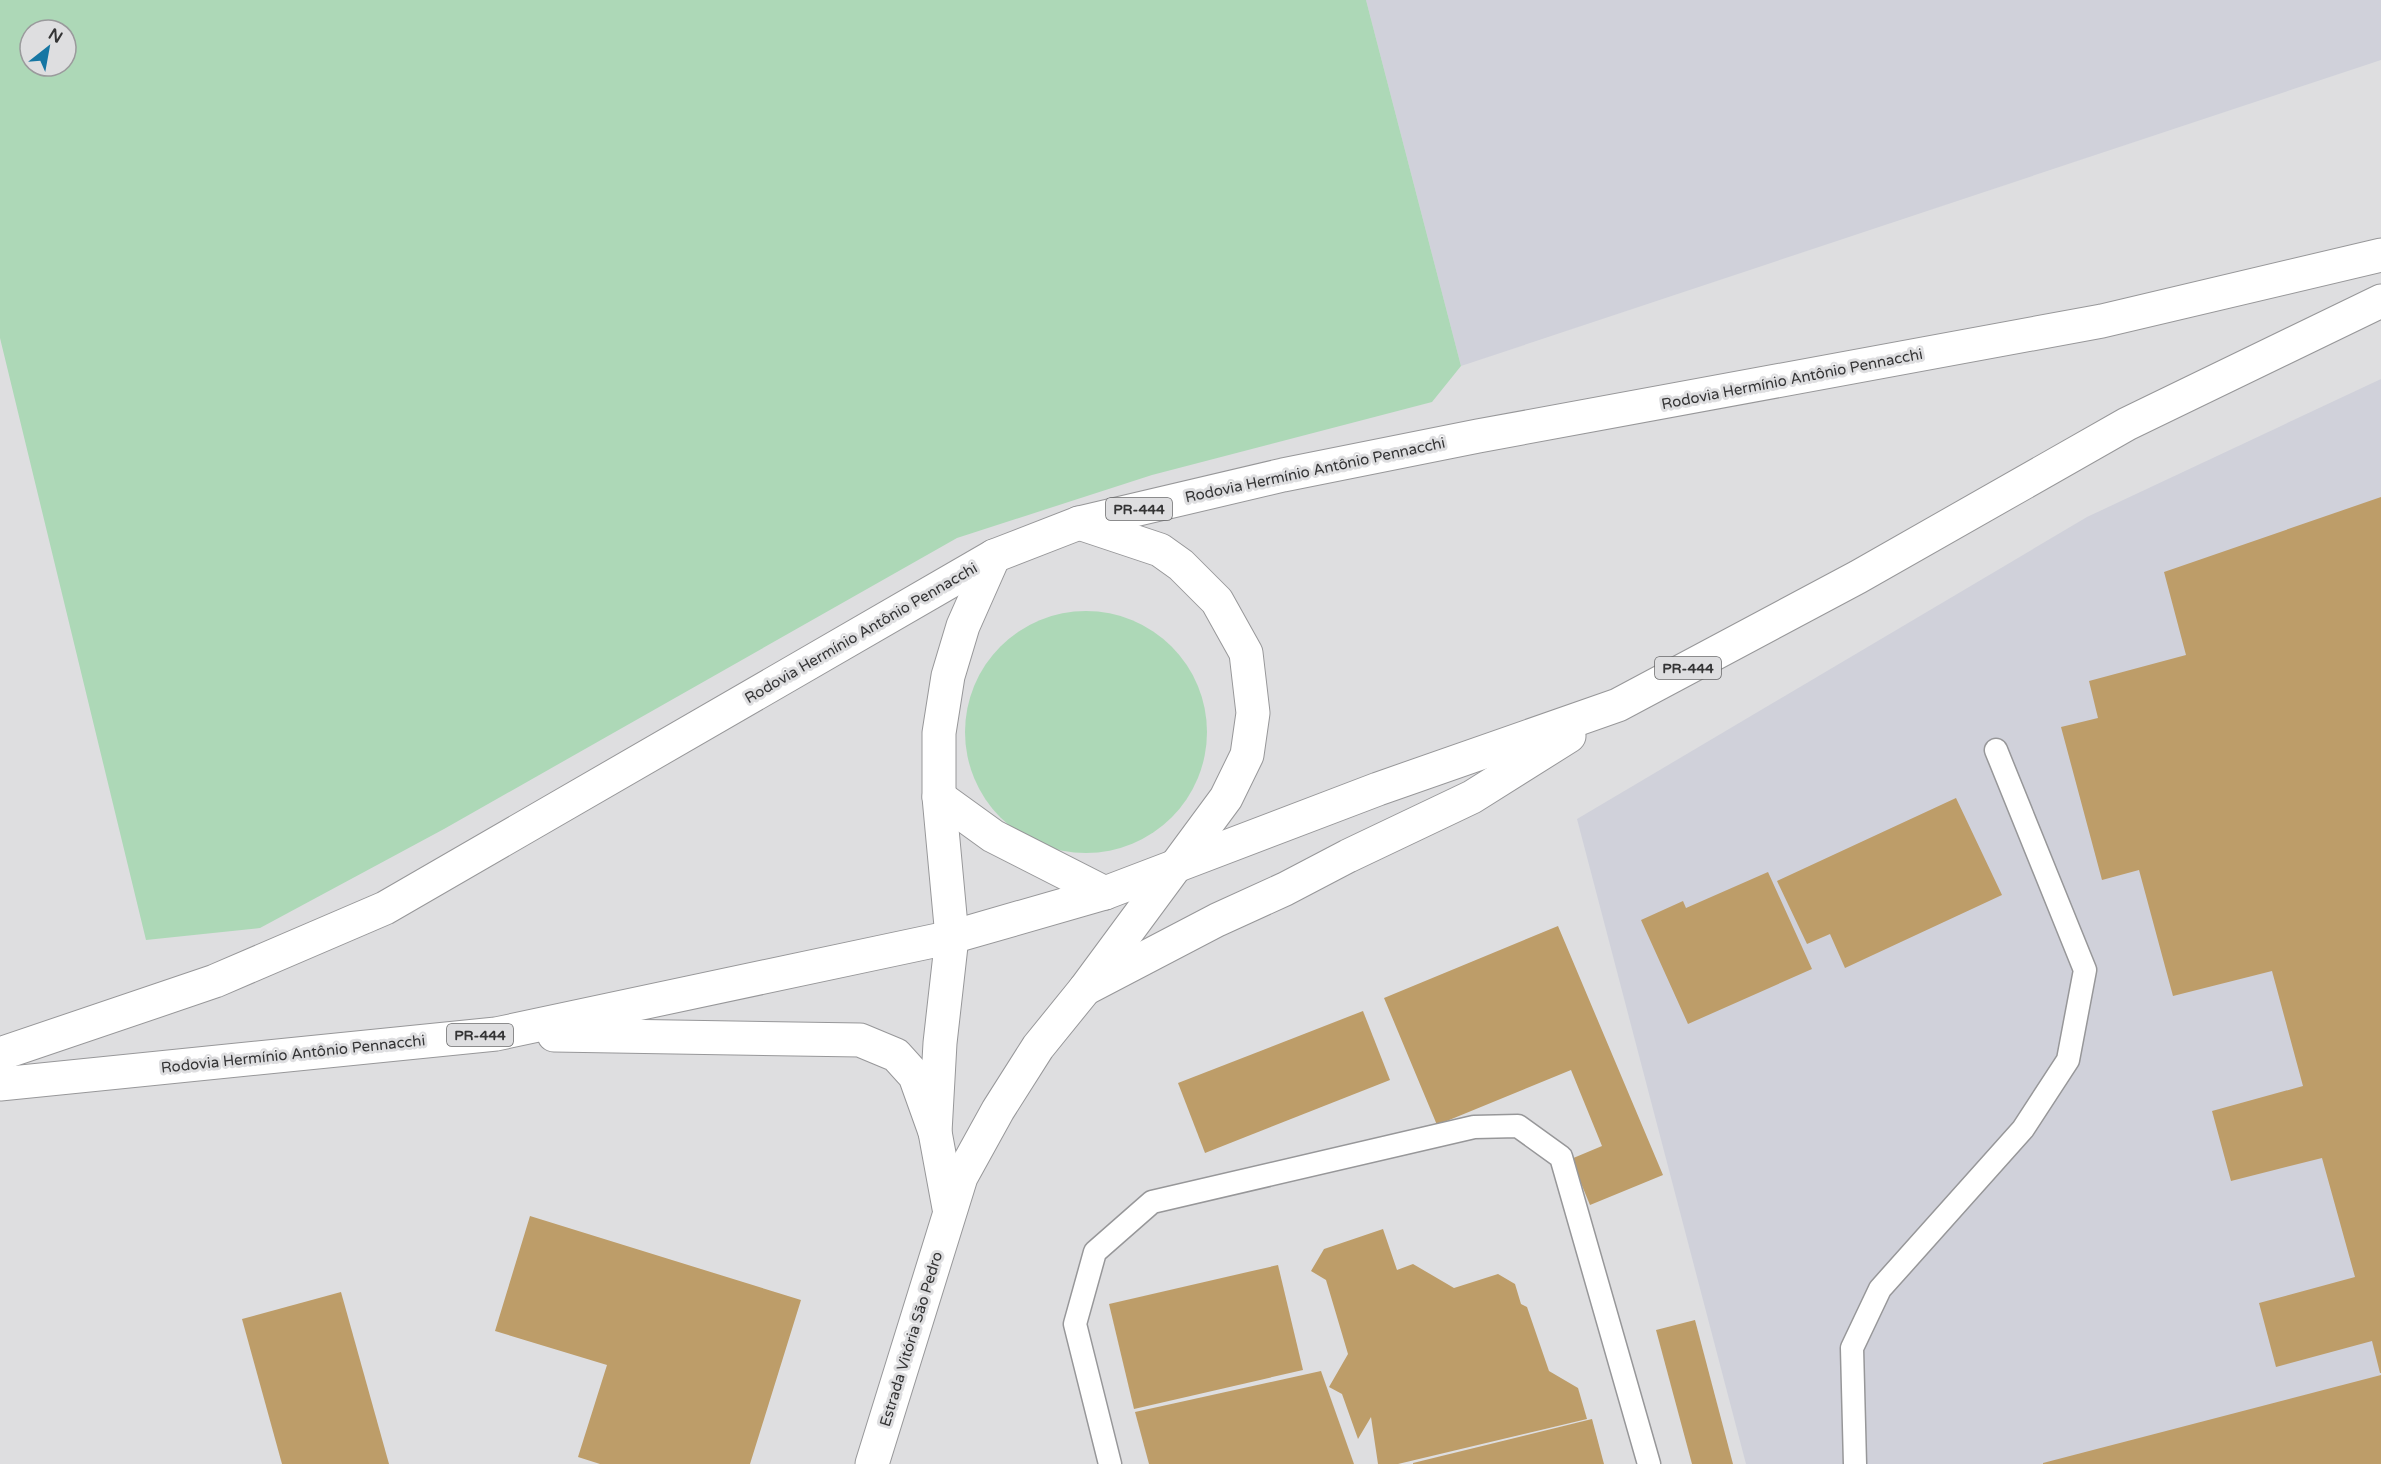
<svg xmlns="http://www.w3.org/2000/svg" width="2381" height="1464" font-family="'Varela Round',sans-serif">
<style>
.built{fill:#d0d1da}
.green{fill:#add8b7;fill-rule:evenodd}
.building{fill:#bd9d69}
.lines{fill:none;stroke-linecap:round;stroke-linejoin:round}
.lane-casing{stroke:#979799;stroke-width:25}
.secondary-casing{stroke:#979799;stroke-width:35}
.highway-casing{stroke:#979799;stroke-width:35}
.lane{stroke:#fff;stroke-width:22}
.secondary{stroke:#fff;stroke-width:33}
.highway{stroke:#fff;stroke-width:33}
.labels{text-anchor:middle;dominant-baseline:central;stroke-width:6;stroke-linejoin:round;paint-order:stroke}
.shield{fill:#dedee0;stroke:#676768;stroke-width:1.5}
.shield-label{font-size:14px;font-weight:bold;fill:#343435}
.street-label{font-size:15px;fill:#343435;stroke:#dedee0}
</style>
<rect width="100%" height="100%" fill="#dedee0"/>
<g class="built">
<polygon points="1366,0 2381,0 2381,60 1461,366"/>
<polygon points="2381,379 2381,1464 1746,1464 1577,819 2087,517"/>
</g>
<g class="green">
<path d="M0 0H1366L1461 366 1432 402 1152 475 957 538 444 829 260 928 146 940 0 338ZM30 30H66V66H30Z"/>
<circle cx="1086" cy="732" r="121"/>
</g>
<g class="building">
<polygon points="2381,497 2381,1373 2380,1373 2372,1341 2276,1367 2259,1303 2355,1277 2322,1158 2231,1181 2212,1111 2303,1086 2272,971 2173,996 2139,870 2102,880 2061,727 2098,718 2089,681 2186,655 2164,572"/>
<polygon points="1956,798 2002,895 1845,968 1830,934 1807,944 1777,881"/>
<polygon points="1768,872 1812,969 1688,1024 1641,920 1683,901 1686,908"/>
<polygon points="1558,926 1663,1175 1590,1205 1571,1159 1602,1146 1571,1070 1437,1125 1384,998"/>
<polygon points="1363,1011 1390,1080 1205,1153 1178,1083"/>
<polygon points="530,1216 801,1300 750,1464 600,1464 578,1457 607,1365 495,1331"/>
<polygon points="1383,1229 1397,1270 1413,1264 1454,1288 1498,1274 1515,1284 1521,1304 1527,1307 1549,1371 1578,1388 1587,1419 1398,1464 1378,1464 1371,1417 1358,1439 1342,1394 1329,1387 1348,1354 1326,1280 1311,1271 1324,1249"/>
<polygon points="1278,1265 1303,1370 1134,1409 1109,1304"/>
<polygon points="341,1292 389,1464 282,1464 242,1319"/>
<polygon points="1695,1320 1733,1464 1692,1464 1656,1330"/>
<polygon points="1321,1371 1354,1464 1149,1464 1135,1412"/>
<polygon points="2381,1375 2381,1464 2043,1464 2043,1463"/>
<polygon points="1592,1419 1604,1464 1413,1464 1413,1463"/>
</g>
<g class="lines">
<g class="lane-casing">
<g id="lane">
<polyline points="1110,1464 1075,1324 1095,1252 1152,1202 1474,1127 1518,1126 1561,1157 1649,1464"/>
<polyline points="1855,1464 1852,1348 1880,1289 2023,1129 2068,1060 2085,970 1996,750"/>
</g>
</g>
<g class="secondary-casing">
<g id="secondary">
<polyline points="949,1208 935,1132 940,1043 952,937 939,797 939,733 948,676 963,626 994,556"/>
<polyline points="872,1464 961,1177 998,1110 1038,1047 1085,989 1226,798 1247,755 1253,713 1246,653 1217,601 1181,565 1160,550 1079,523"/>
</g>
</g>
<g class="highway-casing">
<g id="highway">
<polyline points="939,797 993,836 1105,893"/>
<polyline points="1085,989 1217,920 1285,889 1348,856 1472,797 1569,736"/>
<polyline points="554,1035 860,1040 896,1055 915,1076 935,1132"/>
<polyline points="0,1054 215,981 385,908 994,556 1079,523 1283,475 1478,436 2102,321 2381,255"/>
<polyline points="0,1084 496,1034 952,937 1105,893 1378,789 1618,705 1858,577 2127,424 2381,301"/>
</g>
</g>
<use href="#lane" class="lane"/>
<use href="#secondary" class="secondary"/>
<use href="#highway" class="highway"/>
</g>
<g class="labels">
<g class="shield">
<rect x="1106" y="498" width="66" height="22" rx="4.5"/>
<rect x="1655" y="657" width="66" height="22" rx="4.5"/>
<rect x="447" y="1024" width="66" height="22" rx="4.5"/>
</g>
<g class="shield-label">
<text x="1139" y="509">PR-444</text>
<text x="1688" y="668">PR-444</text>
<text x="480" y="1035">PR-444</text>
</g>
<g class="street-label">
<text transform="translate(1792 379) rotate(-11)">Rodovia Hermínio Antônio Pennacchi</text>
<text transform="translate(1315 470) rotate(-12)">Rodovia Hermínio Antônio Pennacchi</text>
<text transform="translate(861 633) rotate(-30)">Rodovia Hermínio Antônio Pennacchi</text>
<text transform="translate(293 1054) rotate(-6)">Rodovia Hermínio Antônio Pennacchi</text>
<text transform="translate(911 1339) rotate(-73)">Estrada Vitória São Pedro</text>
</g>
</g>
<g transform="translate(48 48) rotate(31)"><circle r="28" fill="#dedee0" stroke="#9a9a9c" stroke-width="1.5"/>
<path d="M0-4.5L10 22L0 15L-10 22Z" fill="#1676a3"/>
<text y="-9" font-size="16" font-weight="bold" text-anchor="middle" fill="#343435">N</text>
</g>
</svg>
